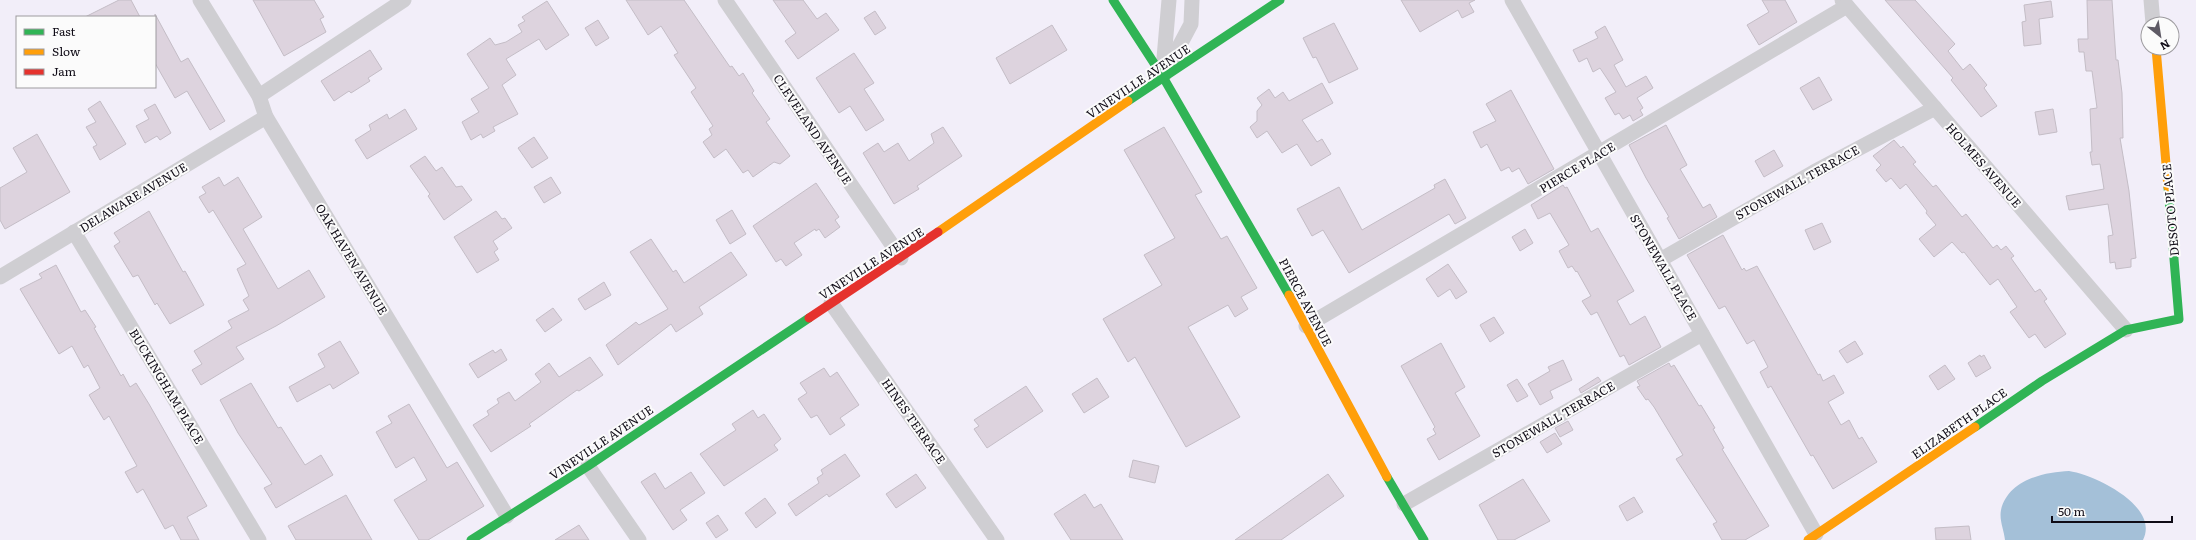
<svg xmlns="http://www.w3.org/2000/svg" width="2196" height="540" font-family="Literata,serif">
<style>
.water{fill:#a4c0d8}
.building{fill:#ddd3de;stroke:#c4bdc6}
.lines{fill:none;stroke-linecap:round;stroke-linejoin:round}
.street{stroke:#cfced2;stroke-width:15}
.fast{stroke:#30b455;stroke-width:9}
.slow{stroke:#ff9f0a;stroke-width:9}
.jam{stroke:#e5322d;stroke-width:9}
.labels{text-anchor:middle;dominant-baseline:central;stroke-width:4;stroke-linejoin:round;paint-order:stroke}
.street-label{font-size:12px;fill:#0f0b16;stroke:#fbfbfb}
</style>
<rect width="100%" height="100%" fill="#f2eef9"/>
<path class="water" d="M2069 471C2095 475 2160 506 2143 540H2005C2004 530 1999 520 2001 510 2008 480 2044 472 2069 471Z"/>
<g class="building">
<polygon points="119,0 131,0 140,17 85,17"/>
<polygon points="253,0 314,0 324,17 320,19 326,32 284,56"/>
<polygon points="626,0 684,0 730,67 732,66 739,76 743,73 754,91 752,93 770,119 766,122 790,156 780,164 774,162 753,177 748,170 743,173 726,149 714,158 703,142 712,135 709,129 713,126 691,92 696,88 674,55 678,53 661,26 648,35"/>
<polygon points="773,0 803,0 817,19 826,13 839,30 798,59 785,41 796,33"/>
<polygon points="1401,0 1475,0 1469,3 1474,12 1462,18 1458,10 1420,32"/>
<polygon points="1762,0 1785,0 1797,22 1759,45 1747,25 1769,12"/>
<polygon points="1885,0 1915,0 1955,44 1948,51 1963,70 1970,64 1987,85 1984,88 1997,106 1981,117 1951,80 1953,78"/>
<polygon points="2087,0 2112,0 2116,60 2118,60 2122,93 2123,138 2120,138 2129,191 2136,258 2131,259 2131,267 2116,269 2115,262 2110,263 2108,236 2113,235 2108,204 2069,210 2066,196 2104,189 2100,164 2092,165 2090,152 2092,152 2090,109 2097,108 2092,71 2086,71 2084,52 2079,52 2078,39 2088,39"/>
<polygon points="547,1 569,35 546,50 539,39 506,59 516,75 502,85 518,114 493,127 495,131 483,138 481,134 471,140 462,122 479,112 471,99 489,88 467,54 490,38 495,45 506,42 522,32 518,25 525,21 522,17"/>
<polygon points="2051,1 2053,17 2039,19 2041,44 2024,46 2022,22 2026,21 2024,5"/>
<polygon points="875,11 886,28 875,35 864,18"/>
<polygon points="155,14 181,62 188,58 225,121 210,130 187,91 175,98 155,63"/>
<polygon points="598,20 609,38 596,46 585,28"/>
<polygon points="1334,23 1358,69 1329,83 1316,57 1313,58 1303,38"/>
<polygon points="1052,25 1067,50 1010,84 996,58"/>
<polygon points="1605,26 1623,60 1614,65 1626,87 1646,76 1653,88 1637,98 1643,108 1640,110 1643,115 1633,121 1630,115 1623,119 1619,113 1615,115 1605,98 1616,92 1600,68 1593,72 1587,58 1579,62 1573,50 1598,38 1595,32"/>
<polygon points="370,50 382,69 368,78 370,81 351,93 349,91 334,101 321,81"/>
<polygon points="854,53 874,83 864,89 884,120 866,131 850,106 839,113 816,78"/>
<polygon points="1819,77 1832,100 1813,110 1800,88"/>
<polygon points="1322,83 1333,103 1302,120 1317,142 1322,139 1331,154 1311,166 1297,144 1282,153 1267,131 1257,138 1250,127 1257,121 1257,111 1262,105 1257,98 1269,89 1275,98 1283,92 1289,101"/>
<polygon points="1511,90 1554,169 1528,184 1519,168 1512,172 1509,167 1501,171 1487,144 1481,148 1473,132 1496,121 1486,104"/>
<polygon points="100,101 126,144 100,160 93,147 97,145 86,127 96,122 88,109"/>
<polygon points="155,104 171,133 160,140 157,136 145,143 136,126 149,119 144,110"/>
<polygon points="405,109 417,129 367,159 355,140 371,130 369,125 387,114 389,119"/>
<polygon points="2053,109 2057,132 2039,135 2035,112"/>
<polygon points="1666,125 1687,165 1680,169 1703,208 1710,204 1717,217 1679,239 1667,218 1669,217 1646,178 1629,145"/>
<polygon points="943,127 962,156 917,186 919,189 894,204 863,153 878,143 884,152 898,143 909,161 934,143 931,134"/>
<polygon points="1164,127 1202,192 1195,195 1221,239 1227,236 1257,288 1241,297 1248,309 1235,317 1228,305 1188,327 1240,417 1186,447 1135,357 1128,362 1103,319 1162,285 1144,255 1175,238 1124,150"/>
<polygon points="37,134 70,192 5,229 0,220 0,188 27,172 13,148"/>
<polygon points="534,137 548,158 532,168 518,148"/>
<polygon points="1894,140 1901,148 1903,146 1916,162 1913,164 1933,187 1936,185 1962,217 1966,214 1993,248 1997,245 2001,250 2006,246 2014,256 2011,258 2035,292 2040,289 2047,299 2044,301 2066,334 2045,348 2035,334 2029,338 2010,312 2017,307 1998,279 1990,285 1964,252 1962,253 1952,242 1934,257 1919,239 1936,225 1926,213 1927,211 1906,184 1900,189 1891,178 1886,182 1876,170 1881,165 1873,156"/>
<polygon points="1774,150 1783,166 1764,177 1755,161"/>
<polygon points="425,156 436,171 442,167 456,187 462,186 472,200 444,220 428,196 430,194 410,166"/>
<polygon points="219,177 224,186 238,177 262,217 243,229 278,289 309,270 325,297 276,326 236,347 244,359 201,385 192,370 202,364 194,351 232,328 228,321 249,310 243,300 249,296 237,269 246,264 213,210 209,213 199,197 206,193 202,187"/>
<polygon points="551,177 561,193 544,203 534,187"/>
<polygon points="1445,179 1466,218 1455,224 1449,214 1349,273 1323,230 1312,236 1297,209 1339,187 1362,230 1435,188 1434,185"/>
<polygon points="816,183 839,217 835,220 840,227 825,238 819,229 816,231 815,229 794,243 802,255 786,266 781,259 776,262 753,226"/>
<polygon points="1563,185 1565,188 1567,187 1591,232 1598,228 1634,291 1617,301 1630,325 1645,316 1661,347 1629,365 1624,355 1620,357 1597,312 1591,315 1582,301 1591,296 1577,271 1576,272 1572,266 1568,268 1559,251 1569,245 1550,213 1538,219 1531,205"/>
<polygon points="732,210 746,234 730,244 716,220"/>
<polygon points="149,211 183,272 185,271 204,305 170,324 157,303 155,305 138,275 133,277 114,246 120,242 114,233"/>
<polygon points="496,211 502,219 505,218 512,228 493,241 498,249 494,252 499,260 477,273 454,237"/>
<polygon points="1822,223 1831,242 1814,250 1805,230"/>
<polygon points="1525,229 1533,243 1520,251 1512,237"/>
<polygon points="1723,235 1742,270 1744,268 1746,271 1757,266 1818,375 1820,374 1823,381 1834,375 1844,393 1828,402 1841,425 1849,420 1859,439 1862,437 1877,462 1833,489 1813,455 1811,456 1771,386 1768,388 1760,372 1768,367 1754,340 1747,344 1725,306 1719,309 1687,255"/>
<polygon points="651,239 673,272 676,270 684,283 731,252 747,275 699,307 703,314 676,332 671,324 618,365 606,345 636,322 639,325 668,309 630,252"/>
<polygon points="1448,264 1467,292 1456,299 1450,289 1438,297 1426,279"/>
<polygon points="56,265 81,312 85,310 96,327 94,328 121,376 123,374 130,387 136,383 149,404 207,506 187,517 199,540 181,540 173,525 165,529 143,489 137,493 125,472 137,466 109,416 104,420 89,395 100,388 88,365 84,368 72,346 59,354 20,289 42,278 39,274"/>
<polygon points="604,282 611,295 585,310 578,299"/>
<polygon points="553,308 562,320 545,332 536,320"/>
<polygon points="1494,317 1504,333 1490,342 1480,325"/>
<polygon points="340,341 359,373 333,389 330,384 297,402 289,387 325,367 318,354"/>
<polygon points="1855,341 1863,354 1847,363 1839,351"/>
<polygon points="1441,343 1465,387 1455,393 1480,436 1439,460 1427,439 1436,434 1433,429 1435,427 1401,366"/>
<polygon points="501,349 507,360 478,378 469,364 493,350 495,353"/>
<polygon points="1980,355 1981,357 1984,355 1991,368 1976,377 1968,363"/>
<polygon points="590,357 603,375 579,391 577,390 529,424 531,426 491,452 473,425 489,415 487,411 499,403 497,399 509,392 515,401 541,382 535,374 549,363 559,377"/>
<polygon points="1563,360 1572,380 1550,391 1553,398 1540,405 1528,384 1550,371 1548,367"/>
<polygon points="1669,363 1671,367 1674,365 1699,406 1701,405 1715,428 1713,429 1724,448 1722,449 1769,526 1745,540 1722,540 1713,524 1717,522 1676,459 1683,455 1654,407 1648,399 1646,400 1637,387 1640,386 1637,381"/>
<polygon points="1945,365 1955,379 1938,390 1929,376"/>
<polygon points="824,368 830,377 837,372 859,405 840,418 845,425 830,435 817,415 811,418 798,399 807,393 800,383"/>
<polygon points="1598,377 1601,381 1581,393 1579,389"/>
<polygon points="1097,378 1109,397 1084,413 1072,394"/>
<polygon points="1517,379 1528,396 1517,402 1507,385"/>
<polygon points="251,383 278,428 281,427 305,465 321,455 333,475 276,508 264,488 272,484 238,433 220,400"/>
<polygon points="1026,386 1043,411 987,448 974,429 979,426 974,420"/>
<polygon points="409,404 447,468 457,462 484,506 428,540 419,540 394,500 427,480 414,457 396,468 376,432 392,423 388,416"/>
<polygon points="753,410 758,418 764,414 781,439 774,445 778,450 724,486 700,454 736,430 732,424"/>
<polygon points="1568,421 1573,430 1560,437 1555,428"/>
<polygon points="1555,433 1562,444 1547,453 1540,442"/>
<polygon points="845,454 860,476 829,497 827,494 796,516 788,504 819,483 817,478 823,474 821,470"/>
<polygon points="1133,460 1159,466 1155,483 1129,477"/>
<polygon points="691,472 705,493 680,510 687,520 673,530 641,482 655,473 665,489"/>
<polygon points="916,474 926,488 896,508 886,494"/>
<polygon points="1328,474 1344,496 1281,540 1235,540"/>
<polygon points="1523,479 1550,521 1514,540 1498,540 1479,505"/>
<polygon points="1085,494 1094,508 1101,504 1123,540 1071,540 1054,514"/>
<polygon points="346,495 372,540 296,540 288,526"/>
<polygon points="1634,497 1643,512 1627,521 1619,506"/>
<polygon points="765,498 776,513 756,528 745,513"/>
<polygon points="718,515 728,530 716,538 706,523"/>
<polygon points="579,525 589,540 555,540"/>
<polygon points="1969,526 1971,540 1936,540 1935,528"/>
</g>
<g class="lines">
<g class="street">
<polyline points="200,0 259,96 266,117 507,516"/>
<polyline points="725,0 901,258"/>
<polyline points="1512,0 1816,534"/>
<polyline points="1842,0 2126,330"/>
<polyline points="2151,0 2153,24"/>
<polyline points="1163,70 1169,0"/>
<polyline points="1164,75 1191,24 1192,0"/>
<polyline points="259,96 404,0"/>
<polyline points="74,232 259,540"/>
<polyline points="1660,260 1814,172 1935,108"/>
<polyline points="0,277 266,117"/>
<polyline points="831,303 997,540"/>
<polyline points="1306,326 1847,6"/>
<polyline points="588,466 639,540"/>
<polyline points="1404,504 1702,334"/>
</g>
<g class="fast">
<polyline points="1113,0 1163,77 1289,295"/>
<polyline points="1128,101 1280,0"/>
<polyline points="1975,427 2042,381 2126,330 2179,319 2168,187"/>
<polyline points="1387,477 1424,540"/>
<polyline points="471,540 588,466 809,318"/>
</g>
<g class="slow">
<polyline points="2156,48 2168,187"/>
<polyline points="938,232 1128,101"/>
<polyline points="1289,295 1387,477"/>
<polyline points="1808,540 1975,427"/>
</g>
<polyline class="jam" points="809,318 938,232"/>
</g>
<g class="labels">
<g class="street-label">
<text transform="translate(1138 81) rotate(-34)">VINEVILLE AVENUE</text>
<text transform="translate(813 129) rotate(56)">CLEVELAND AVENUE</text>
<text transform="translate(1984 165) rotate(49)">HOLMES AVENUE</text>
<text transform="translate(1577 167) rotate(-31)">PIERCE PLACE</text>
<text transform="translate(1797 182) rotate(-29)">STONEWALL TERRACE</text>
<text transform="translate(133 197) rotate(-31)">DELAWARE AVENUE</text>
<text transform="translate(2170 210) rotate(-95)">DESOTO PLACE</text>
<text transform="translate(352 259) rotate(59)">OAK HAVEN AVENUE</text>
<text transform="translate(871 263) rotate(-33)">VINEVILLE AVENUE</text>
<text transform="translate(1664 267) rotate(60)">STONEWALL PLACE</text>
<text transform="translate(1306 302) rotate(62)">PIERCE AVENUE</text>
<text transform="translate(167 386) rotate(59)">BUCKINGHAM PLACE</text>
<text transform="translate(1553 419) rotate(-30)">STONEWALL TERRACE</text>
<text transform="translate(914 421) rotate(55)">HINES TERRACE</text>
<text transform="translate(1959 423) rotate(-35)">ELIZABETH PLACE</text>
<text transform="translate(601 442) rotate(-34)">VINEVILLE AVENUE</text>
</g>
</g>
<rect x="16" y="16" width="140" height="72" fill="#fbfbfb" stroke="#9d9b9f"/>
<rect x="24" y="29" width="20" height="6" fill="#30b455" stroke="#9d9b9f"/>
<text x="52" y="36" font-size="12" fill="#0f0b16">Fast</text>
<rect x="24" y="49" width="20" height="6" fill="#ff9f0a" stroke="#9d9b9f"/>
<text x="52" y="56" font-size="12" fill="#0f0b16">Slow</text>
<rect x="24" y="69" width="20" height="6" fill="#e5322d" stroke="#9d9b9f"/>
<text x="52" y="76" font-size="12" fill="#0f0b16">Jam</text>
<g transform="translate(2160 36) rotate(150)"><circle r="19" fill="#fbfbfb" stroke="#9d9b9f"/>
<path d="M0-3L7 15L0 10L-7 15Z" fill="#5e5a65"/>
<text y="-6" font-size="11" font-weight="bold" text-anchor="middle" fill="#0f0b16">N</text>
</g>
<path d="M2052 516v6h120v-6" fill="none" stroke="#0f0b16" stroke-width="2"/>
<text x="2058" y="516" font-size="12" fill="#0f0b16" stroke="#fbfbfb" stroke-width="3" paint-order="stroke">50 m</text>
</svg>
